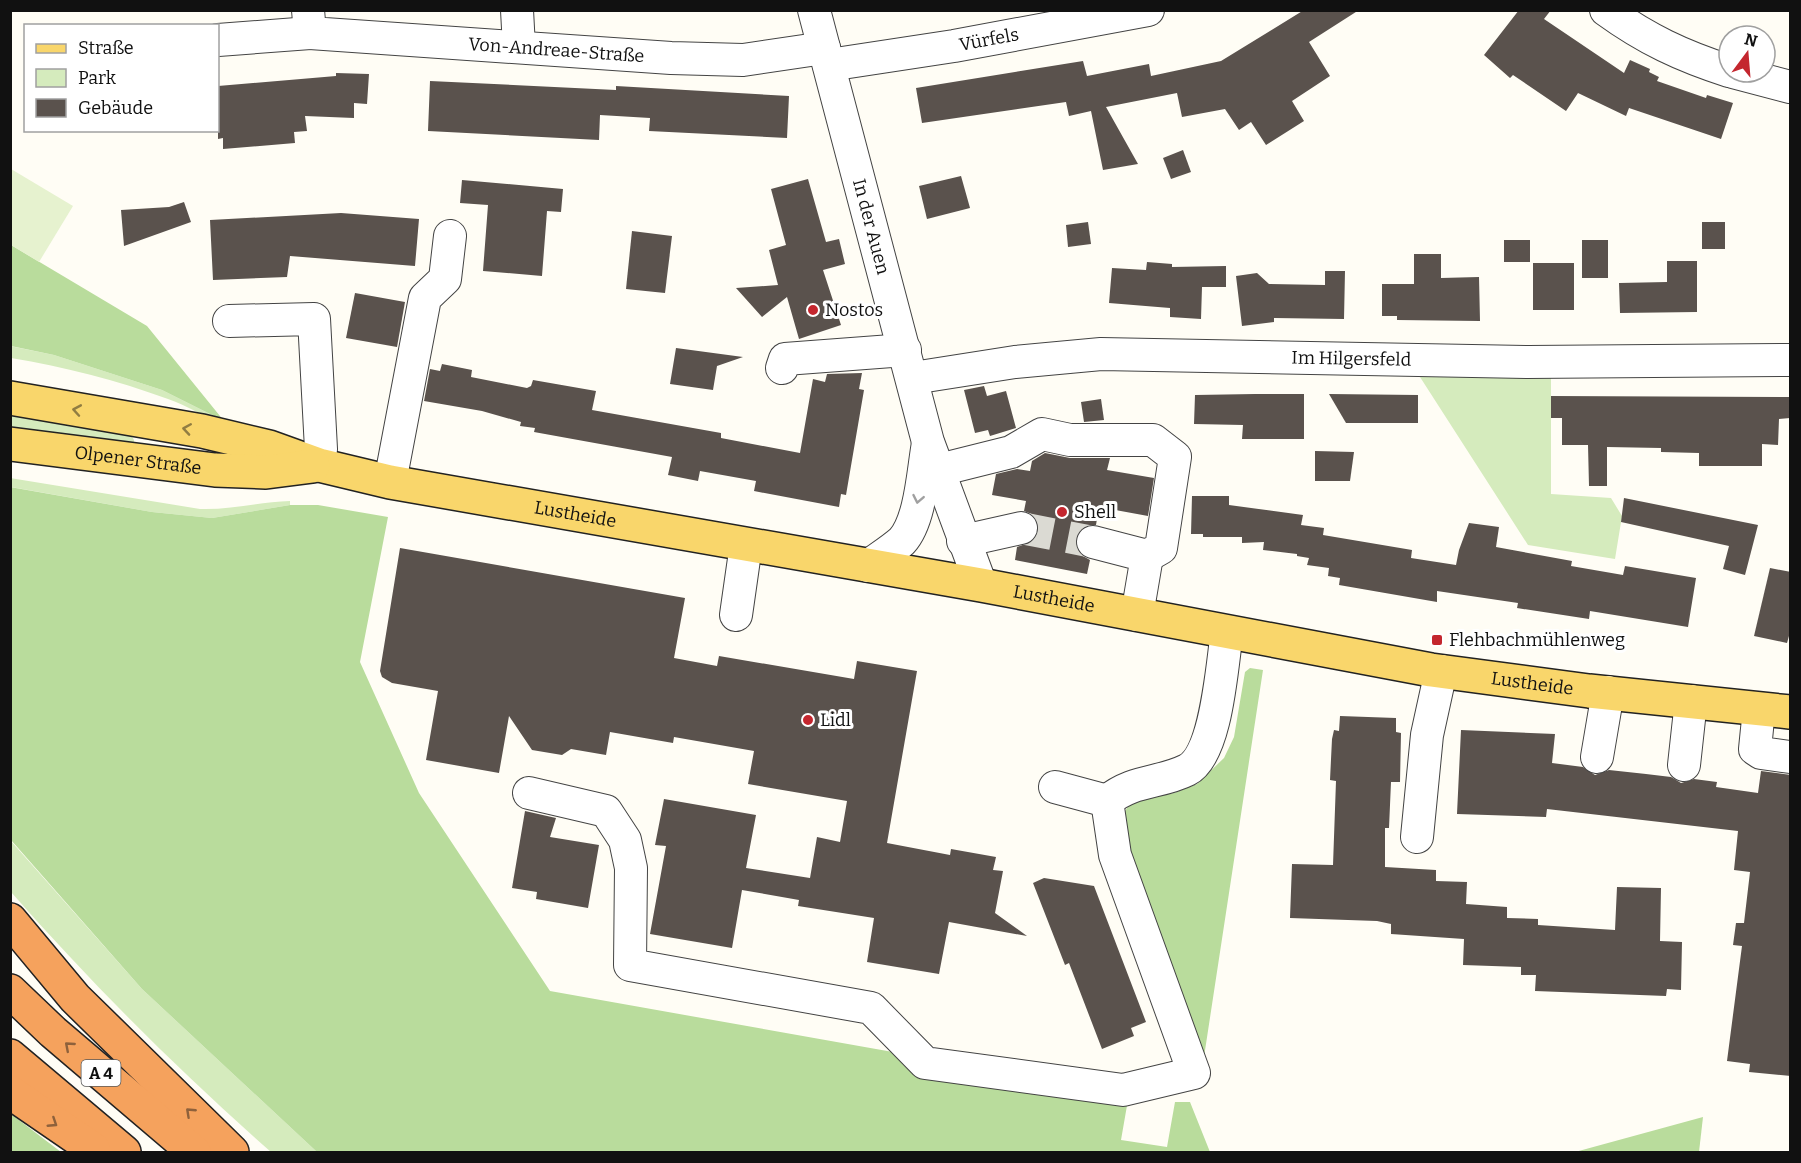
<svg xmlns="http://www.w3.org/2000/svg" width="1801" height="1163" font-family="Bitter,serif">
<style>
.green{fill:#d5ebbd}
.forest{fill:#b9dc9c}
.pitch{fill:#e6f2cf}
.building{fill:#5a524d}
.lines{fill:none;stroke-linecap:round;stroke-linejoin:round}
.minor-tunnel{stroke:#dbdad3;stroke-width:32;stroke-dasharray:32 16;stroke-linecap:butt}
.minor-casing{stroke:#444;stroke-width:34}
.major-casing{stroke:#222;stroke-width:36}
.highway-casing{stroke:#222;stroke-width:36}
.minor{stroke:#fff;stroke-width:32}
.major{stroke:#f9d66b;stroke-width:33}
.highway{stroke:#f5a25d;stroke-width:33}
.oneway{stroke:#917d42}
.oneway2{stroke:#a0a0a0}
.oneway3{stroke:#8e613b}
.poi-dot{fill:#c4262e;stroke:#fff;stroke-width:2}
.labels{text-anchor:middle;dominant-baseline:central;stroke-width:6;stroke-linejoin:round;paint-order:stroke}
.shield{fill:#fff;stroke:#585858;stroke-width:1.5}
.shield-label{font-size:16px;font-weight:bold;fill:#111}
.street-label{font-size:18px;fill:#111;stroke:#fff}
.poi-label{font-size:18px;fill:#111;stroke:#fff;text-anchor:start}
</style>
<rect width="100%" height="100%" fill="#fffdf5"/>
<g class="green">
<path d="M10 346 54 355 162 390 224 421C203 417 188 406 168 399 116 380 65 367 11 358Z"/>
<polygon points="1420,377 1551,377 1551,494 1611,498 1622,516 1615,559 1528,545"/>
<polygon points="10,412 131,435 134,440 134,443 11,429"/>
<path d="M10 478 200 509C230 510 260 502 290 501V505L212 518 152 512 11 487Z"/>
<path d="M10 840 142 989 317 1152H271C179 1071 92 984 11 892Z"/>
</g>
<g class="forest">
<polygon points="11,245 147,326 224,421 162,390 54,355 11,346"/>
<polygon points="10,487 152,512 212,518 290,505 318,505 388,517 360,662 419,793 550,991 1129,1094 1121,1140 1167,1147 1175,1102 1190,1102 1210,1152 317,1152 142,989 11,840"/>
<polygon points="1250,668 1263,670 1204,1057 1125,848 1123,814 1129,805 1138,799 1174,793 1197,784 1224,758 1234,737 1245,672"/>
<polygon points="11,1114 61,1152 11,1152"/>
<polygon points="1703,1117 1699,1152 1575,1152"/>
</g>
<polygon class="pitch" points="11,169 73,206 39,262 11,245"/>
<g class="building">
<polygon points="1304,10 1359,10 1309,42 1330,76 1292,101 1304,121 1266,145 1251,122 1239,130 1225,109 1182,117 1177,93 1106,107 1138,164 1103,170 1091,111 1069,116 1066,102 922,123 916,88 1083,61 1087,76 1149,64 1151,76 1221,61"/>
<polygon points="1519,10 1551,10 1544,19 1624,73 1630,60 1650,69 1649,72 1659,77 1657,81 1706,98 1707,95 1733,103 1721,139 1629,108 1626,116 1578,93 1566,111 1513,75 1510,78 1484,55"/>
<polygon points="336,73 369,74 367,104 354,103 354,118 305,116 307,131 294,132 295,143 223,149 223,138 218,139 218,86 336,76"/>
<polygon points="430,81 616,90 616,86 789,96 787,138 649,131 650,118 600,115 599,140 428,131"/>
<polygon points="1183,150 1191,172 1171,179 1163,158"/>
<polygon points="961,176 970,208 927,219 919,186"/>
<polygon points="808,179 826,242 839,239 845,264 823,270 841,325 799,339 787,297 762,317 736,288 778,285 769,250 786,245 771,189"/>
<polygon points="462,180 563,189 561,212 547,211 542,276 483,271 488,205 460,203"/>
<polygon points="184,202 191,222 124,246 121,210 169,207"/>
<polygon points="341,213 419,219 415,266 290,256 287,277 213,280 210,220"/>
<polygon points="1088,222 1091,244 1068,247 1066,225"/>
<rect x="1702" y="222" width="23" height="27"/>
<polygon points="632,231 672,236 665,293 626,289"/>
<rect x="1504" y="240" width="26" height="22"/>
<rect x="1582" y="240" width="26" height="38"/>
<polygon points="1414,254 1441,254 1441,278 1479,277 1480,321 1397,320 1397,316 1382,316 1382,284 1414,284"/>
<polygon points="1667,261 1697,261 1697,312 1620,313 1619,283 1667,282"/>
<polygon points="1147,262 1172,264 1172,267 1226,266 1226,287 1202,287 1201,319 1170,317 1170,308 1109,303 1112,268 1146,270"/>
<rect x="1533" y="263" width="41" height="47"/>
<polygon points="1325,271 1345,271 1344,319 1274,318 1274,322 1242,326 1236,276 1257,273 1269,284 1325,285"/>
<polygon points="355,293 405,302 397,347 346,338"/>
<polygon points="676,348 743,357 717,366 713,390 670,384"/>
<polygon points="442,364 472,370 471,377 527,388 531,386 533,380 596,391 592,410 721,433 721,438 800,453 813,379 825,382 827,374 862,373 859,389 864,390 846,495 841,494 839,507 754,491 756,481 700,471 698,481 668,475 672,457 534,432 535,428 520,426 521,422 482,411 424,401 430,369 440,371"/>
<polygon points="984,386 987,396 1006,391 1016,428 990,436 988,430 975,433 964,390"/>
<polygon points="1255,394 1304,394 1304,439 1242,439 1243,425 1194,424 1195,395"/>
<polygon points="1329,394 1418,395 1418,423 1346,423"/>
<polygon points="1551,396 1790,397 1790,418 1779,419 1778,445 1762,444 1762,466 1699,466 1699,453 1661,452 1661,448 1607,447 1607,486 1589,486 1588,445 1562,445 1562,418 1551,418"/>
<polygon points="1101,399 1104,420 1084,422 1081,402"/>
<polygon points="1315,451 1354,452 1350,481 1315,481"/>
<polygon points="1045,453 1070,458 1110,458 1107,470 1154,478 1148,516 1099,507 1096,525 1088,525 1080,530 1076,538 1076,546 1081,555 1090,560 1087,574 1015,560 1017,547 1034,541 1038,533 1038,524 1034,515 1024,511 1026,501 992,495 996,474 1017,469 1030,471 1032,461"/>
<polygon points="1192,496 1229,496 1229,505 1303,515 1301,525 1324,528 1323,535 1412,550 1411,558 1456,565 1459,550 1469,523 1499,527 1496,547 1572,561 1571,566 1623,575 1625,566 1696,578 1688,627 1590,611 1589,619 1517,608 1518,603 1437,591 1437,602 1339,585 1340,578 1328,576 1329,568 1307,565 1309,558 1297,556 1297,554 1263,550 1264,542 1242,543 1242,537 1203,537 1203,534 1191,534"/>
<polygon points="1624,498 1758,525 1745,575 1723,569 1729,546 1621,522"/>
<polygon points="400,548 685,598 674,658 717,666 719,656 854,679 857,661 917,671 887,843 950,855 951,849 996,857 993,870 1003,871 995,913 1027,936 949,922 939,974 867,962 874,918 798,906 799,900 742,890 732,948 650,934 666,846 655,845 664,799 756,815 746,868 810,878 817,837 840,842 847,801 748,784 754,751 674,737 673,743 610,732 606,755 571,749 562,755 532,750 509,716 499,773 426,760 438,691 392,683 382,677 380,671"/>
<polygon points="1770,568 1791,572 1791,629 1787,643 1754,636"/>
<polygon points="1340,716 1396,718 1396,732 1401,733 1400,782 1391,782 1389,828 1385,828 1385,867 1436,870 1436,881 1467,882 1466,904 1507,907 1507,918 1538,919 1538,925 1615,930 1617,887 1661,888 1660,941 1682,942 1681,990 1667,989 1666,996 1535,991 1536,975 1521,975 1521,967 1463,965 1464,939 1391,934 1391,924 1377,921 1290,918 1292,864 1333,865 1336,781 1330,780 1332,739 1334,730 1339,731"/>
<polygon points="1461,730 1555,734 1552,763 1583,767 1595,775 1609,770 1646,774 1671,777 1681,783 1694,779 1717,782 1716,787 1758,793 1761,771 1791,775 1791,1076 1749,1072 1750,1064 1727,1061 1742,946 1733,945 1736,923 1744,923 1750,872 1734,870 1738,831 1547,809 1546,817 1457,814"/>
<polygon points="525,811 556,818 550,837 599,845 588,908 536,899 537,892 512,888"/>
<polygon points="1044,878 1094,886 1146,1022 1131,1028 1134,1036 1102,1049 1069,963 1065,965 1033,883"/>
</g>
<g class="lines">
<polyline class="minor-tunnel" points="1021,528 1093,542"/>
<g class="minor-casing">
<g id="minor">
<path id="s1" d="M308 10 310 33 671 58 743 60 824 48"/>
<polyline points="517,10 519,47"/>
<path id="s2" d="M814 10 928 442 981 585"/>
<path d="M1606 10C1646 39 1682 56 1729 71"/>
<polyline points="218,40 310,33"/>
<path id="s3" d="M829 65 954 46 1148 10"/>
<polyline points="1733,72 1790,87"/>
<polyline points="229,321 314,319 321,449 319,465"/>
<polyline points="782,368 785,359 905,350"/>
<path id="s4" d="M913 378 1015 362 1101 354 1528 362 1790 360"/>
<polyline points="939,470 1011,452 1042,434 1070,440 1153,440 1175,457 1161,548 1147,556"/>
<polyline points="390,482 425,298 445,279 450,236"/>
<polyline points="963,541 1021,528"/>
<polyline points="1093,542 1147,556 1137,615"/>
<path d="M868 566C879 558 892 550 902 541 921 520 923 470 928 443"/>
<polyline points="736,615 746,545"/>
<polyline points="1759,709 1755,749 1761,753 1790,757"/>
<polyline points="1597,757 1608,692"/>
<polyline points="1684,765 1691,701"/>
<polyline points="1055,787 1107,801"/>
<polyline points="529,793 606,811 625,840 631,868 630,965 871,1008 925,1063 1123,1090 1194,1073 1115,855 1107,801"/>
<path d="M1107 801C1134 779 1159 784 1187 770 1217 755 1222 664 1227 632"/>
<polyline points="1417,837 1427,735 1441,671"/>
</g>
</g>
<g class="major-casing">
<g id="major">
<path id="s5" d="M10 398 202 431 269 447 319 465 390 482 981 585 1431 670 1589 691 1790 712"/>
<path id="s6" d="M10 444 215 470 266 472 313 466"/>
</g>
</g>
<g class="highway-casing">
<g id="highway">
<polyline points="10,920 75,998 232,1152"/>
<polyline points="10,991 53,1032 194,1152"/>
<polyline points="10,1056 124,1152"/>
<polyline points="10,1092 93,1149"/>
</g>
</g>
<use href="#minor" class="minor"/>
<use href="#major" class="major"/>
<use href="#highway" class="highway"/>
</g>
<defs><path id="oneway-chevron" d="M-2-3.5L2.5 0L-2 3.5" fill="none" stroke-width="1.6" stroke-linecap="round" stroke-linejoin="round" transform="scale(1.5)"/></defs>
<g class="oneway">
<use href="#oneway-chevron" transform="translate(77 410) rotate(-170)"/>
<use href="#oneway-chevron" transform="translate(187 429) rotate(-171)"/>
</g>
<use class="oneway2" href="#oneway-chevron" transform="translate(918 499) rotate(101)"/>
<g class="oneway3">
<use href="#oneway-chevron" transform="translate(69 1046) rotate(-139)"/>
<use href="#oneway-chevron" transform="translate(190 1112) rotate(-137)"/>
<use href="#oneway-chevron" transform="translate(53 1123) rotate(33)"/>
</g>
<g class="poi-dot">
<circle cx="813" cy="310" r="6"/>
<circle cx="1062" cy="512" r="6"/>
<rect x="1431" y="634" width="12" height="12" rx="3"/>
<circle cx="808" cy="720" r="6"/>
</g>
<g class="labels">
<rect class="shield" x="81.5" y="1060" width="39" height="26" rx="4.5"/>
<g class="shield-label">
<text x="101" y="1073">A 4</text>
</g>
<g class="street-label">
<text stroke="none"><textPath href="#s3" startOffset="162">Vürfels</textPath></text>
<text stroke="none"><textPath href="#s1" startOffset="270">Von-Andreae-Straße</textPath></text>
<text stroke="none"><textPath href="#s2" startOffset="224">In der Auen</textPath></text>
<text stroke="none"><textPath href="#s4" startOffset="440">Im Hilgersfeld</textPath></text>
<text stroke="none"><textPath href="#s6" startOffset="129">Olpener Straße</textPath></text>
<text stroke="none"><textPath href="#s5" startOffset="578">Lustheide</textPath></text>
<text stroke="none"><textPath href="#s5" startOffset="1064">Lustheide</textPath></text>
<text stroke="none"><textPath href="#s5" startOffset="1550">Lustheide</textPath></text>
</g>
<g class="poi-label">
<text x="825" y="310">Nostos</text>
<text x="1074" y="512">Shell</text>
<text x="1449" y="640">Flehbachmühlenweg</text>
<text x="820" y="720">Lidl</text>
</g>
</g>
<rect width="1801" height="1163" fill="none" stroke="#111111" stroke-width="24"/>
<rect x="24" y="24" width="195" height="108" fill="#ffffff" stroke="#a0a0a0" stroke-width="1.5"/>
<rect x="36" y="44" width="30" height="9" fill="#f9d66b" stroke="#a0a0a0" stroke-width="1.5"/>
<text x="78" y="54" font-size="18" fill="#111111">Straße</text>
<rect x="36" y="69" width="30" height="18" fill="#d5ebbd" stroke="#a0a0a0" stroke-width="1.5"/>
<text x="78" y="84" font-size="18" fill="#111111">Park</text>
<rect x="36" y="99" width="30" height="18" fill="#5a524d" stroke="#a0a0a0" stroke-width="1.5"/>
<text x="78" y="114" font-size="18" fill="#111111">Gebäude</text>
<g transform="translate(1747 54) rotate(16)"><circle r="28" fill="#ffffff" stroke="#a0a0a0" stroke-width="1.5"/>
<path d="M0-4.5L10 22L0 15L-10 22Z" fill="#c4262e"/>
<text y="-9" font-size="16" font-weight="bold" text-anchor="middle" fill="#111111">N</text>
</g>
</svg>
